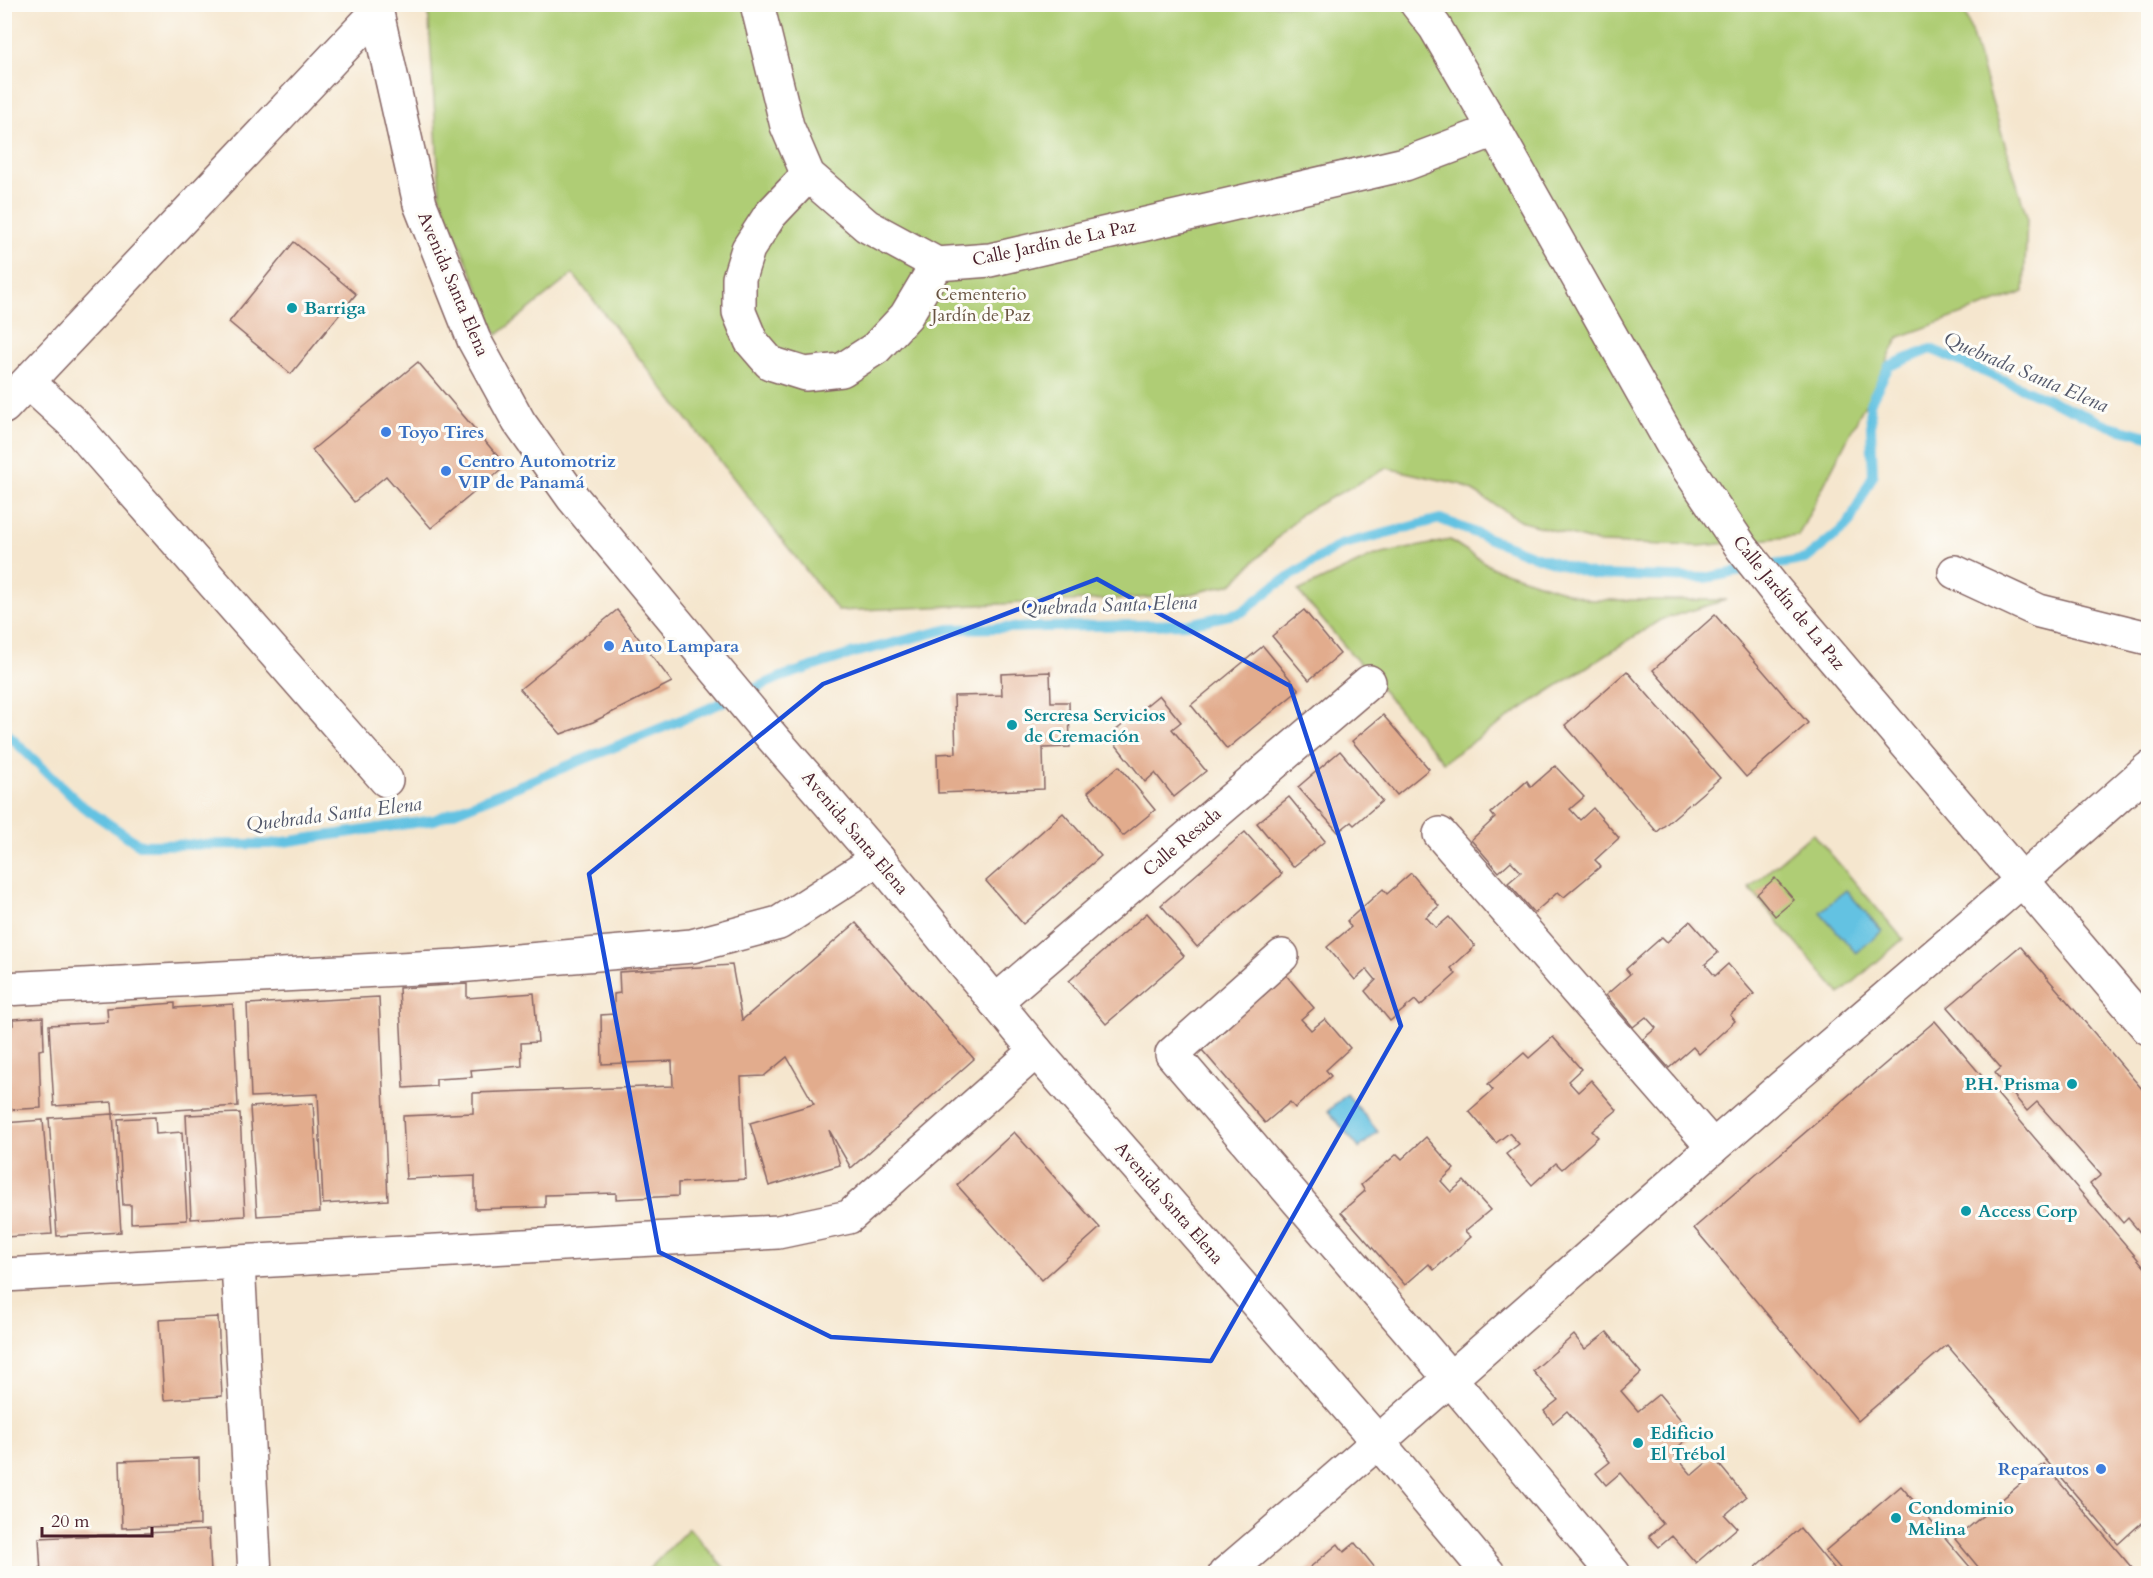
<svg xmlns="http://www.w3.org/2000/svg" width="2153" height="1578" font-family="Cardo,serif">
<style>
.green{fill:#afcd74;stroke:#7c7650;stroke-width:1.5}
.water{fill:#64c2e2;stroke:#577086;stroke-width:1.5}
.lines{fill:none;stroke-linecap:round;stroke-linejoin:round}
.stream{stroke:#64c2e2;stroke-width:10}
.building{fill:#e2ac8d}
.minor-casing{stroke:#866564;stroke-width:36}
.minor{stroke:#fff;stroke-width:33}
.marked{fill:none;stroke:#1d4ed8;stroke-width:4.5;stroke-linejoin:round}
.culture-dot{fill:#0f9aa8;stroke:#fdfcf7;stroke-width:2}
.shop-dot{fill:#3f7fe0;stroke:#fdfcf7;stroke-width:2}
.labels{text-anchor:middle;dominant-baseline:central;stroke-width:6;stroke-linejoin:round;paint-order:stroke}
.street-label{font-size:18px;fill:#4a1f2b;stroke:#fdfcf7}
.park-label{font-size:18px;fill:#685341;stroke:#fdfcf7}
.culture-label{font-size:18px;font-weight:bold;fill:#0d838f;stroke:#fdfcf7;text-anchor:start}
.shop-label{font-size:18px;font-weight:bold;fill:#366cbe;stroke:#fdfcf7;text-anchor:start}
.water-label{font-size:20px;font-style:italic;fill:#53586b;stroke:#fdfcf7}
</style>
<rect width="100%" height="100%" fill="#fdfcf7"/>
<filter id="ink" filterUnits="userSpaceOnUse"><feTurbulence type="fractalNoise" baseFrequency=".0167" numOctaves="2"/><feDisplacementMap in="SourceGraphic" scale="12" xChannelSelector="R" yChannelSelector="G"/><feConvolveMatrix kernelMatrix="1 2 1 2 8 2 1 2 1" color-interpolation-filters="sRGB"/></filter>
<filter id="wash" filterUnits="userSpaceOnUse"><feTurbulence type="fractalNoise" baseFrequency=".008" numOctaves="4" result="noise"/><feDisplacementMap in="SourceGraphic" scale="24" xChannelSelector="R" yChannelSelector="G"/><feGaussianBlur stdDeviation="1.35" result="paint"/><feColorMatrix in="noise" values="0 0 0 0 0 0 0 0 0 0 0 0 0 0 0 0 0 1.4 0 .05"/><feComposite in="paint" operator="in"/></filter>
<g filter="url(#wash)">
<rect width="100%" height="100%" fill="#f5e6ce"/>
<g class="green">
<polygon points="428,5 1963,5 2027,217 2024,292 1899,337 1798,536 1700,546 1599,543 1523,522 1463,485 1387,468 1302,513 1232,584 1182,596 838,611 573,274 497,335 440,196"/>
<polygon points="1450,540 1493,568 1590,600 1726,600 1660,620 1529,704 1443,762 1298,591 1372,556"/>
<polygon points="1813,833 1903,939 1840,994 1749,888"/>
<polygon points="689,1528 729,1573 645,1573"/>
</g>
<g class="water">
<polygon points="1846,890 1882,931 1856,953 1820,912"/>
<polygon points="1347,1094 1378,1132 1359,1148 1328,1111"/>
</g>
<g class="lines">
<polyline class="stream" points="4,731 82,806 140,845 270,844 434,820 691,716 781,677 854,653 949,629 1189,624 1242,612 1276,585 1340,545 1440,519 1531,555 1594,575 1705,578 1806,559 1848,525 1873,475 1870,403 1889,366 1931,349 2110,426 2148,436"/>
</g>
<g id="blocks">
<g class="building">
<polygon points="294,242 356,294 291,374 229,322"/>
<polygon points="418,362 506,466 431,528 386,476 354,502 312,450"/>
<polygon points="617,610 672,682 593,722 561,734 520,689"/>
<polygon points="1304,610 1340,654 1309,680 1272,636"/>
<polygon points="1715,615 1808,723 1746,777 1653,670"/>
<polygon points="1263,646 1299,690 1227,749 1191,705"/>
<polygon points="1627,671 1720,778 1657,832 1565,725"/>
<polygon points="1050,672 1051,702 1069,702 1070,747 1043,748 1044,789 938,793 937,754 956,753 954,696 1002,695 1001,674"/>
<polygon points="1159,695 1181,722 1172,729 1206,771 1174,797 1155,773 1145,782 1109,736"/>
<polygon points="1383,715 1429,769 1397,795 1352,741"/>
<polygon points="1340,751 1382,801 1354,825 1351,822 1338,832 1298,787"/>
<polygon points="1119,766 1155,810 1123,836 1088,792"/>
<polygon points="1555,766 1584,797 1570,809 1580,820 1593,808 1619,838 1595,860 1601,866 1564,897 1558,892 1534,913 1508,883 1521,872 1511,861 1499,872 1471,840 1495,818 1491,813 1527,781 1531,787"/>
<polygon points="1289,797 1325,841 1293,867 1257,823"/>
<polygon points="1063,813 1101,856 1023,924 986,881"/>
<polygon points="1245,832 1282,874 1197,947 1161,905"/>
<polygon points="1411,873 1439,906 1426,917 1436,928 1449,917 1475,946 1451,968 1456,974 1420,1006 1415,1000 1390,1021 1365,991 1376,980 1367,969 1355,980 1327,947 1351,927 1347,921 1383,889 1387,894"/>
<polygon points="1775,878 1794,900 1775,916 1757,894"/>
<polygon points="1147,913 1184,956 1106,1024 1069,981"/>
<polygon points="1690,921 1718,953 1705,964 1715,976 1728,964 1754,994 1730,1015 1735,1021 1699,1054 1693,1047 1669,1068 1643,1039 1656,1028 1646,1017 1633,1027 1606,995 1630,974 1626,969 1662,937 1667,942"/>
<polygon points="856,923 974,1059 851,1168 829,1130 840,1165 769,1186 750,1123 814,1104 787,1057 764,1076 741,1077 746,1179 678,1183 678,1196 616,1199 616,1193 545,1195 545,1207 475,1209 475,1176 406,1179 403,1116 473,1113 473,1093 673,1086 672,1061 602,1064 601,1015 614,1014 614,994 620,993 619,972 732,965 742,1020"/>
<polygon points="2020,946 2148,1096 2148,1242 2128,1218 2123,1223 2090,1184 2101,1175 2037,1102 2027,1111 1995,1073 2001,1068 1948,1007"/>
<polygon points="1286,975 1314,1008 1301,1019 1311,1030 1325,1019 1350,1048 1326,1070 1331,1076 1295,1108 1290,1102 1265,1123 1202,1050 1226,1029 1222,1023 1258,991 1263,996"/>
<polygon points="467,984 467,998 534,993 538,1042 521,1043 522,1066 471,1070 472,1077 436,1079 436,1086 404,1088 399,988"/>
<polygon points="379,997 388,1200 323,1204 318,1094 251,1097 247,1004"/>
<polygon points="175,1003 175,1008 233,1004 238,1106 113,1114 112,1102 54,1106 49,1025 108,1022 107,1008"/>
<polygon points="43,1017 44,1049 39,1050 41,1108 4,1110 4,1026 13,1025 13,1019"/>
<polygon points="1935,1021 2148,1271 2148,1517 2118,1544 1947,1345 1858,1421 1694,1228"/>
<polygon points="1553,1037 1581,1069 1568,1081 1578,1092 1591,1080 1617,1110 1592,1131 1598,1137 1562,1169 1556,1163 1532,1185 1506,1154 1519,1144 1509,1133 1496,1143 1469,1111 1493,1090 1488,1084 1524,1053 1529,1058"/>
<polygon points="313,1103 320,1212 257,1216 250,1107"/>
<polygon points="240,1113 245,1216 191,1219 186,1115"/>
<polygon points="113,1114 121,1232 57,1236 49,1118"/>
<polygon points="155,1117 156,1134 182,1132 187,1220 131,1223 131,1205 123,1205 118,1119"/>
<polygon points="43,1120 52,1234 4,1237 4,1123"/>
<polygon points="1014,1132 1100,1228 1042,1280 957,1185"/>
<polygon points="1426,1137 1454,1169 1441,1181 1451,1192 1464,1181 1490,1210 1465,1231 1471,1237 1434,1270 1429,1264 1405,1285 1341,1212 1365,1191 1361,1185 1397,1154 1402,1159"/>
<polygon points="218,1317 222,1396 164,1400 159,1320"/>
<polygon points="1607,1332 1641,1373 1621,1391 1638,1411 1659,1394 1693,1434 1672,1452 1692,1475 1713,1457 1746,1497 1725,1515 1737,1528 1696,1563 1672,1536 1659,1547 1649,1536 1663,1524 1620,1473 1606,1485 1596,1473 1610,1462 1567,1411 1553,1423 1544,1411 1558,1400 1533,1371 1574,1335 1585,1349"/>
<polygon points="199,1458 200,1525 122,1528 120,1461"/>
<polygon points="2044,1464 2132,1568 2125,1574 1984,1574 1955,1539"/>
<polygon points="1901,1486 1976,1574 1845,1574 1825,1551"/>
<polygon points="1800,1528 1838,1574 1762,1574 1756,1567"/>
<polygon points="209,1530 211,1574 41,1574 39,1538"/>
<polygon points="1355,1543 1380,1574 1302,1574 1338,1544 1344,1552"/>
</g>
</g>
</g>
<g filter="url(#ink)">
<use href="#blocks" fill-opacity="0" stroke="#866564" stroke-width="1.5"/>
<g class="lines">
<g class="minor-casing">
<g id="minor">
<polyline points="375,4 420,204 474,340 519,422 573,498 772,737 878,859 1036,1051 1379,1443 1489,1574"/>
<polyline points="757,4 787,126 808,175 867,226 937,264 990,260 1405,164 1495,130"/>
<polyline points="1417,4 1435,27 1495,130 1673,446 1742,548 1776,591 2148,1028"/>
<polyline points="808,175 770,215 748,249 739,278 739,312 751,341 770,363 805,374 842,370 876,348 906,316 937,264"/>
<polyline points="28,382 73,423 386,780"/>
<polyline points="4,407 376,13"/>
<polyline points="1955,572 2039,611 2148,638"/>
<polyline points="1440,834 1713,1147"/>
<polyline points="1282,956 1172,1054 1426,1350 1614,1574"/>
<polyline points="4,989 457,966 692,946 779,923 878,859"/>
<polyline points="995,1002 1369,682"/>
<polyline points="238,1263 255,1574"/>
<polyline points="4,1275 778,1232 849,1217 1036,1051"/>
<path d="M1225 1574C1389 1434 1550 1291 1712 1148 1857 1021 2005 898 2148 769"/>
</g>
</g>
<use href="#minor" class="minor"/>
</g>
</g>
<path class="marked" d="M1097 579 1290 686 1401 1026 1211 1361 831 1337 659 1252 589 874 823 684Z"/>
<g class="culture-dot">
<circle cx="292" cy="308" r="6"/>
<circle cx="1012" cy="725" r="6"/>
<circle cx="2072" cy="1084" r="6"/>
<circle cx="1966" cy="1211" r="6"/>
<circle cx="1638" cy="1443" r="6"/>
<circle cx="1896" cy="1518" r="6"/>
</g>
<g class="shop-dot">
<circle cx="386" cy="432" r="6"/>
<circle cx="446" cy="471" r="6"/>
<circle cx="609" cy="646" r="6"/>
<circle cx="2101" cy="1469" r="6"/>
</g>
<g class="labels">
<g class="street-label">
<text transform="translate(1054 243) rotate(-12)">Calle Jardín de La Paz</text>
<text transform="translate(453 284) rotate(67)">Avenida Santa Elena</text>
<text transform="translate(1789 603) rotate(51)">Calle Jardín de La Paz</text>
<text transform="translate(855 833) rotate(50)">Avenida Santa Elena</text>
<text transform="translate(1182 842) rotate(-40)">Calle Resada</text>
<text transform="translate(1169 1203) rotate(49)">Avenida Santa Elena</text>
</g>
<g class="park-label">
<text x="981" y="294">Cementerio<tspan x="981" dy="21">Jardín de Paz</tspan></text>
</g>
<g class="culture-label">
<text x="304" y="308">Barriga</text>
<text x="1024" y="715">Sercresa Servicios<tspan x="1024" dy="21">de Cremación</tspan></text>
<text x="2060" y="1084" text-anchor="end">P.H. Prisma</text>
<text x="1978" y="1211">Access Corp</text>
<text x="1650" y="1433">Edificio<tspan x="1650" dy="21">El Trébol</tspan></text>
<text x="1908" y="1508">Condominio<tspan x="1908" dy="21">Melina</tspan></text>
</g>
<g class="shop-label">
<text x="398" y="432">Toyo Tires</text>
<text x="458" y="461">Centro Automotriz<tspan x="458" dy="21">VIP de Panamá</tspan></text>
<text x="621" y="646">Auto Lampara</text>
<text x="2089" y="1469" text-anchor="end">Reparautos</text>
</g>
<g class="water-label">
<text transform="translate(2026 372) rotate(23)">Quebrada Santa Elena</text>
<text transform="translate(1109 605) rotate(-2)">Quebrada Santa Elena</text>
<text transform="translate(334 814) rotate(-7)">Quebrada Santa Elena</text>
</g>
</g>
<rect width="2153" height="1578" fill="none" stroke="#fdfcf7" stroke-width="24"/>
<path d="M42 1527v9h110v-9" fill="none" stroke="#4a1f2b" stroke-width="3"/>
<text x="51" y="1527" font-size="18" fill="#4a1f2b" stroke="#fdfcf7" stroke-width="4.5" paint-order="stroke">20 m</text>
</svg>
